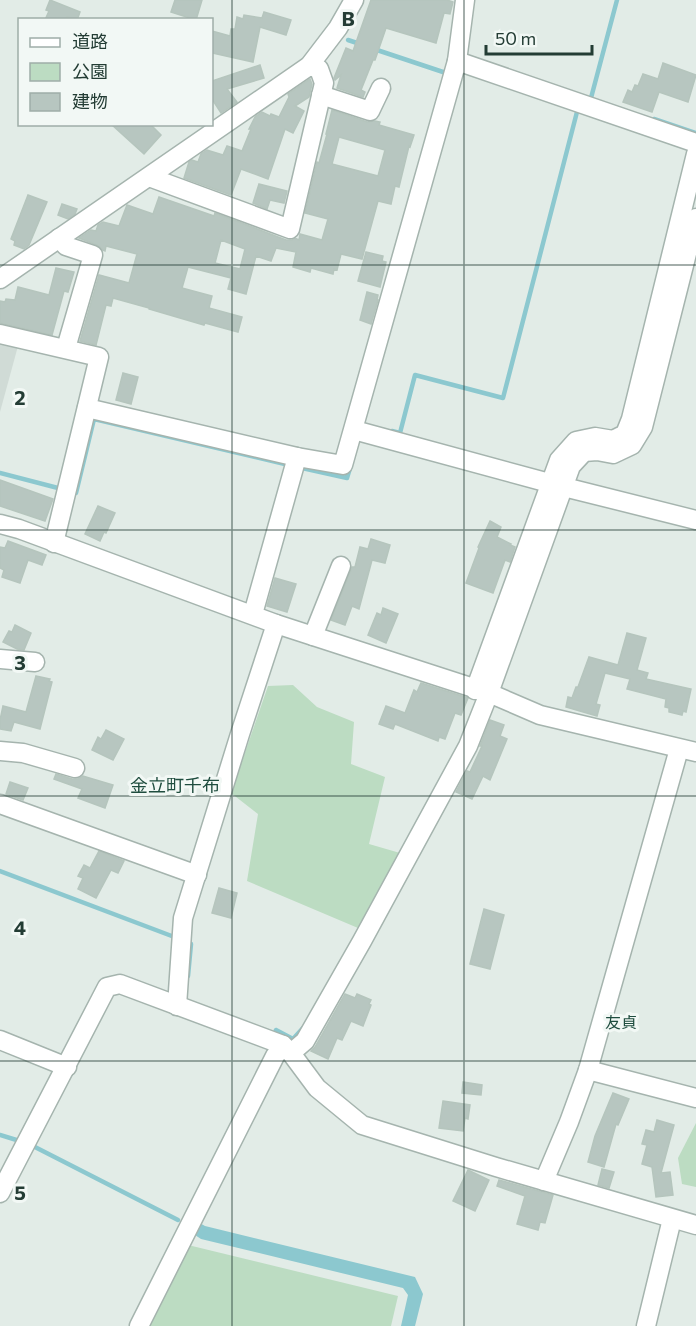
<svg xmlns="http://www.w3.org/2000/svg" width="696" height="1326" font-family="Commissioner,'Noto Sans JP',sans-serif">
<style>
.built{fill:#d0dbd6}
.green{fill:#bcdcc2}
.water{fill:#8cc8cf}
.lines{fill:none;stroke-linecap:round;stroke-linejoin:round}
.stream{stroke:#8cc8cf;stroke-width:4.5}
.building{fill:#b7c6c0;stroke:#b5c5bd;stroke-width:1.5;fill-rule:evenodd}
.minor-casing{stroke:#a5b4ae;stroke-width:21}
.minor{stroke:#fff;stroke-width:18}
.grid{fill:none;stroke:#233c34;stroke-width:1.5;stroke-opacity:0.55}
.labels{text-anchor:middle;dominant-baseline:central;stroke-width:6;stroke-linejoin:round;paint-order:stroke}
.neighbourhood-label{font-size:16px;fill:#1f4d3f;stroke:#f2f8f5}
.quarter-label{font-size:18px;fill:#1f4d3f;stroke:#f2f8f5}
.grid-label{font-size:20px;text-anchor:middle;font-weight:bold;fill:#233c34;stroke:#f2f8f5;stroke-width:6;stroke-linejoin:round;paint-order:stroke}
</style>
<rect width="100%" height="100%" fill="#e2ece7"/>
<polygon class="built" points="0,342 18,346 0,412"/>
<g class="green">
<polygon points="293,685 317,707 354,722 351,764 385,777 369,844 400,853 358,928 247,881 258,814 231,793 268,686"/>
<polygon points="696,1123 696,1187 682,1184 678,1158"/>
<polygon points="188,1245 398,1296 391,1326 147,1326"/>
</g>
<polygon class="water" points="198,1222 205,1226 415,1277 423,1294 415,1326 401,1326 408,1295 403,1288 201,1239 192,1233"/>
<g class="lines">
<g class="stream">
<polyline points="348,40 360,44"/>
<polyline points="374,49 446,73 446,70"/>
<polyline points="591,98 617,0"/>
<polyline points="654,119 696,133"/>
<polyline points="392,431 400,433 415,375 503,398 578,108"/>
<polyline points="302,468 347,478 350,468"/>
<polyline points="0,473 58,488"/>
<polyline points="76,493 94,419 289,465"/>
<polyline points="0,871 177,938"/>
<polyline points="185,942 191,944 188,976"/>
<polyline points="274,1036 276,1030 293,1039 303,1028"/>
<polyline points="0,1135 23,1142"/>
<polyline points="31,1145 178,1220"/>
</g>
</g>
<g class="building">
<polygon points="50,0 80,12 77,20 67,17 66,20 45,20 49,11 46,10"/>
<polygon points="175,0 202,0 196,20 171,12"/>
<polygon points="371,0 447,0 453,2 450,14 444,13 436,43 386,28 375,60 373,60 361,90 365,92 363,97 337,88 341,75 335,80 334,78 346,48 353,51"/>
<polygon points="264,12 291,20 286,35 260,27 253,62 212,53 212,31 230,36 231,29 235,29 237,17 243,19 244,15 262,18"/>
<polygon points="663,63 696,75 688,102 659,92 652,112 623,102 628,90 632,92 635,85 638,86 643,74 658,79"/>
<polygon points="260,65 264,78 227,89 237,102 221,113 212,99 212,81"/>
<polygon points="310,79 312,84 309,97 295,106 304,111 293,133 285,129 268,179 241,169 231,195 184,178 189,162 192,160 198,162 201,154 207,150 223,155 227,146 242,151 251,129 249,129 255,117 262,112 270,116 271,114 279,117 289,97 288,94"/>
<path d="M332 110 367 122 375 121 380 122 379 125 414 135 410 147 409 146 399 187 395 186 391 204 378 201 362 259 341 254 337 270 334 269 333 274 311 268 310 272 293 267 296 252 276 248 271 261 256 256 246 294 228 289 231 278 188 267 182 288 212 296 209 308 242 317 238 332 205 323 204 325 149 309V308L113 298 111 306 106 305 96 345 80 341 99 275 129 283 137 254 106 246 105 251 103 250 97 245 79 238 91 230 96 231 98 225 103 222 119 226 127 205 153 214 159 197 214 216 215 213 286 240H292L295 238 299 240 300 234 322 240 328 219 305 213 317 162 319 163 327 134H326ZM339 137 385 150 378 176 332 164ZM221 240 245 249 240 269 215 263Z"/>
<polygon points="111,124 150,124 161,135 144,154"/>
<polygon points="259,184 287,191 284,203 270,200 267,209 253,203"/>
<polygon points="28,195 47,202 29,245 24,249 14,245 15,241 11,239"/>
<polygon points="62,204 77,209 75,214 68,219 58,215"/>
<polygon points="366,252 383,256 382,261 386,262 380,287 358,281"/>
<polygon points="56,268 74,272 68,292 64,291 52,335 0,323 0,301 5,302 6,299 15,300 18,287 49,295"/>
<polygon points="367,292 378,295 377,300 378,300 371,324 360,320"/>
<polygon points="123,373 138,377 131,404 116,400"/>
<polygon points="0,480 53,499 45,521 0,506"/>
<polygon points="98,506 115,513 106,533 104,532 100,541 85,534"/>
<polygon points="490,521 501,527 497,537 511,544 510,545 515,547 510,562 505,560 493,593 466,583 479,548 478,547"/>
<polygon points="371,539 390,545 385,563 372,560 359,609 352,606 345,625 331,620 352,567 355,567 360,547 368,549"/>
<polygon points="8,541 46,555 42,565 28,560 20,583 2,577 4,570 0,568 0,547 5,548"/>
<polygon points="275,578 296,584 287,612 267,606"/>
<polygon points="383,608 398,614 386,643 368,635 377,613 381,615"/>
<polygon points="15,625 31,633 24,650 17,649 3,642 9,631 12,632"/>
<polygon points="627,633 646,638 637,670 648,673 646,679 691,689 686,712 683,711 682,715 669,712 669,708 665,707 666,699 627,689 630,679 605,673 596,704 600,705 597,716 566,707 568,697 572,698 576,687 578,687 589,657 618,665"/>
<polygon points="36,676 50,679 49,681 52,682 40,729 14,722 11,731 0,729 0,720 3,706 26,712"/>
<polygon points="421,683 468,698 461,715 455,713 445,739 439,737 438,741 395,724 393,729 379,724 386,706 405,713 414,690 417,692"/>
<polygon points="490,720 504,725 500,736 507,739 490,780 483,776 472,799 456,792 467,771 470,772 482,746 480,746"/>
<polygon points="106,730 124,739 113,760 92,750 98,737 101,739"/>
<polygon points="56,774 72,779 78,779 83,776 113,785 105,808 78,798 82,789 54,779"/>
<polygon points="10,782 28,788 23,800 6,794"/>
<polygon points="99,851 124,861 118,873 111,870 96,898 78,889 83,878 78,876 84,865 90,868"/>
<polygon points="219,888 237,893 231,918 212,913"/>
<polygon points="484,909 504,915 490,969 470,964"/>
<polygon points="345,994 355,998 357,994 371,1000 369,1004 371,1005 363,1026 351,1021 342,1040 337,1038 328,1059 311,1051 315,1047"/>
<polygon points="463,1082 482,1085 481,1095 462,1093"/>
<polygon points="613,1093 629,1099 618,1125 616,1124 604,1167 588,1162 595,1136"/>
<polygon points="443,1101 470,1105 468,1119 465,1118 463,1131 439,1128"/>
<polygon points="657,1120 674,1125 661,1173 670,1172 673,1195 656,1197 652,1167 642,1164 647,1145 642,1144 646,1130 654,1132"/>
<polygon points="602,1169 614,1172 609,1188 598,1185"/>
<polygon points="468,1170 489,1180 475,1211 453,1201"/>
<polygon points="499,1180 553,1195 545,1223 540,1222 538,1230 517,1224 525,1196 497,1186"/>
</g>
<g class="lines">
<g class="minor-casing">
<g id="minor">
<polyline points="457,61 696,143"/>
<polyline points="321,95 370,111 381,88"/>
<polyline points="149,177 290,229 324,83 319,69 309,66"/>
<polyline points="59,238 66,246 93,255 66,348"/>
<polyline points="0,279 309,66 338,28 354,0"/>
<polyline points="0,334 99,357 54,543"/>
<polyline points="87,408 297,457 343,465 457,61 465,0"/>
<polyline points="354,430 564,487 696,520"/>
<polyline points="0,524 19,529 276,624 489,693 540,715 696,752"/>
<polyline points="253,614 297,457"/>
<polyline points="313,636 341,566"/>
<polyline points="0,659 35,662"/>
<polyline points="475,690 559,460 576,441 595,437 613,440 625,434 631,419 696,154"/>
<polyline points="0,751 23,753 75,768"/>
<polyline points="0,804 197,875"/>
<polyline points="177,1006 183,918 240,734 276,624"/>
<polyline points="0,1040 67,1067"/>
<polyline points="291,1053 305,1041 362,941 468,746 489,693 571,466 584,452 597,451 613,454 632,445 643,427 696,218"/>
<polyline points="588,1070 696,1098"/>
<polyline points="544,1181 569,1122 588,1070 679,749"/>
<polyline points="0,1193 107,987 120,984 283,1045 291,1053 317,1088 362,1125 496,1167 696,1225"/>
<polyline points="139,1326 275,1056 283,1045"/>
<polyline points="646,1326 672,1219"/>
</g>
</g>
<use href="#minor" class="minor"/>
</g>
<path class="grid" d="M232 0V1326M464 0V1326M0 265H696M0 530H696M0 796H696M0 1061H696"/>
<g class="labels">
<g class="neighbourhood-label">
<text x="621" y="1021">友貞</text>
</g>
<g class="quarter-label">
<text x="175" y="785">金立町千布</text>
</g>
</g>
<g class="grid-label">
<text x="348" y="26">B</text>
<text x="20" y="405">2</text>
<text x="20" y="670">3</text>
<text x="20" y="935">4</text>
<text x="20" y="1200">5</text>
</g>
<rect x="18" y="18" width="195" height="108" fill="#f2f8f5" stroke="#9fada8" stroke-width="1.5"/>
<rect x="30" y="38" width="30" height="9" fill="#ffffff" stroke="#9fada8" stroke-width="1.5"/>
<text x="72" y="48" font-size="18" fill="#233c34">道路</text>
<rect x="30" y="63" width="30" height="18" fill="#bcdcc2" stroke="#9fada8" stroke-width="1.5"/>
<text x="72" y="78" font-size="18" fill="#233c34">公園</text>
<rect x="30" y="93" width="30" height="18" fill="#b7c6c0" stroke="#9fada8" stroke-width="1.5"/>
<text x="72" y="108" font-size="18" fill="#233c34">建物</text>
<path d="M486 45v9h106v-9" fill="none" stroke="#233c34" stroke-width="3"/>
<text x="495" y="45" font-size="18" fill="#233c34" stroke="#f2f8f5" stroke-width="4.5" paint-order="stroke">50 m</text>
</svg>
